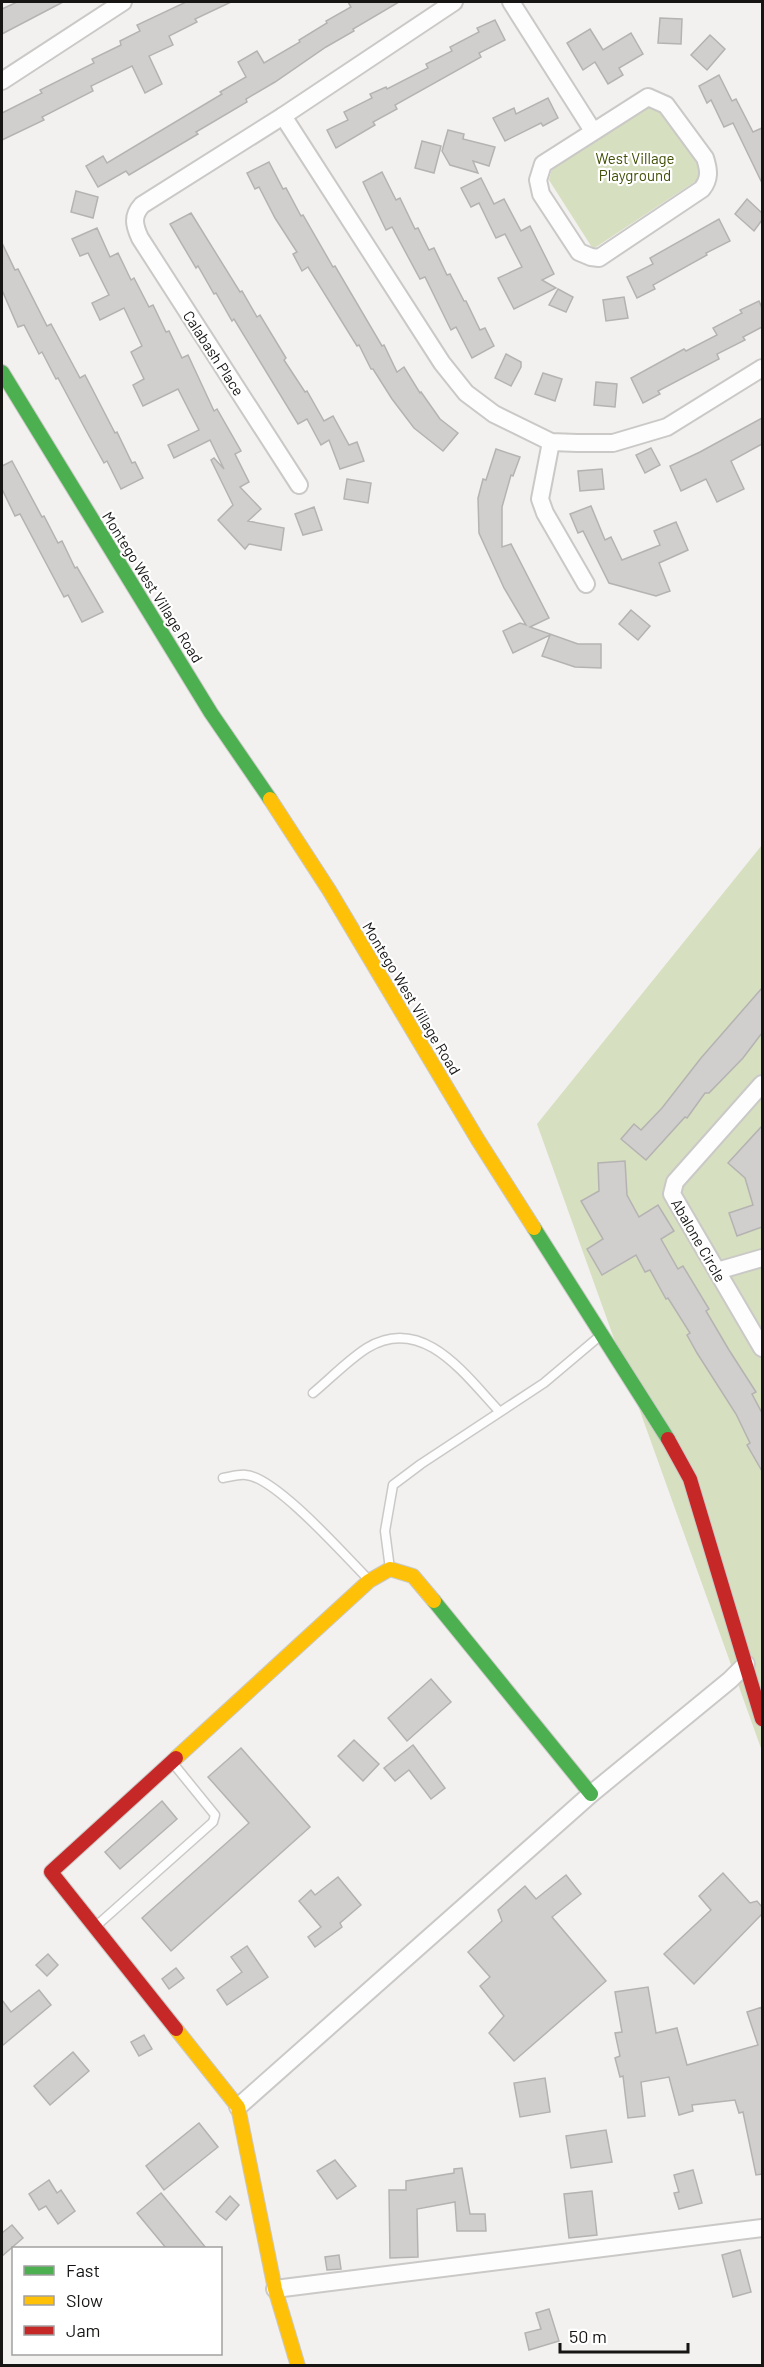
<svg xmlns="http://www.w3.org/2000/svg" width="764" height="2367" font-family="Barlow,sans-serif">
<style>
.green{fill:#d6dfbf}
.building{fill:#d0cfcd;stroke:#b5b3b2;stroke-width:1.5}
.lines{fill:none;stroke-linecap:round;stroke-linejoin:round}
.lane-casing{stroke:#cac9c7;stroke-width:11}
.street-casing{stroke:#cac9c7;stroke-width:20}
.fast-casing{stroke:#cac9c7;stroke-width:16}
.slow-casing{stroke:#cac9c7;stroke-width:16}
.jam-casing{stroke:#cac9c7;stroke-width:16}
.lane{stroke:#fdfdfd;stroke-width:8}
.street{stroke:#fdfdfd;stroke-width:16}
.fast{stroke:#4caf50;stroke-width:14}
.slow{stroke:#ffc107;stroke-width:14}
.jam{stroke:#c62828;stroke-width:14}
.labels{text-anchor:middle;dominant-baseline:central;stroke-width:4.5;stroke-linejoin:round;paint-order:stroke}
.park-label{font-size:15px;fill:#404f06;stroke:#fff}
.street-label{font-size:15px;fill:#161514;stroke:#fff}
</style>
<rect width="100%" height="100%" fill="#f3f1ef"/>
<g class="green">
<polygon points="646,105 657,109 700,166 699,179 593,249 549,180 552,168"/>
<polygon points="762,845 762,1751 537,1124"/>
</g>
<g class="building">
<polygon points="17,2 63,2 2,34 2,9"/>
<polygon points="186,2 231,2 195,19 197,22 169,36 173,45 149,56 162,84 145,93 132,66 91,86 93,91 42,117 44,120 2,140 2,113 42,93 40,90 94,63 92,59 121,45 120,41 140,31 137,25"/>
<polygon points="348,2 399,2 353,29 354,31 326,47 275,82 246,99 247,102 196,132 198,134 129,175 126,171 98,187 86,166 103,156 107,163 222,94 220,92 246,77 238,62 257,51 264,63 300,42 299,40 327,23 326,21 351,7"/>
<polygon points="660,18 682,19 681,44 658,43"/>
<polygon points="495,20 505,40 479,53 481,57 395,105 397,109 373,122 375,125 336,148 327,130 348,120 344,112 372,98 370,94 386,87 387,89 428,68 426,64 452,51 450,47 479,32 477,28"/>
<polygon points="590,29 603,50 631,33 643,54 619,68 623,75 608,84 595,62 583,70 567,43"/>
<polygon points="710,35 725,49 707,70 691,55"/>
<polygon points="719,75 732,101 736,99 753,132 762,128 762,183 733,123 724,127 711,100 707,103 699,86"/>
<polygon points="548,98 558,118 543,126 541,123 505,141 493,118 514,108 516,114"/>
<polygon points="448,130 464,134 463,139 495,147 489,166 473,161 478,173 450,165 442,151"/>
<polygon points="422,141 441,146 434,173 415,168"/>
<polygon points="269,162 283,189 286,188 301,216 303,215 333,267 335,266 382,346 384,345 397,372 404,367 420,393 421,392 440,419 458,433 443,451 414,428 392,399 373,369 371,369 359,345 357,346 308,267 302,271 293,254 297,252 275,218 259,187 255,189 247,173"/>
<polygon points="382,172 396,200 400,198 415,229 418,228 429,250 434,248 447,275 450,274 464,301 466,301 480,330 485,328 494,346 472,358 456,327 451,330 425,277 420,279 392,227 386,230 363,182"/>
<polygon points="481,178 494,204 504,199 521,231 530,226 554,274 542,280 556,288 514,309 498,278 522,267 505,234 496,238 479,203 471,207 461,188"/>
<polygon points="76,191 98,197 93,218 71,212"/>
<polygon points="747,199 762,213 762,220 754,231 735,214"/>
<polygon points="191,213 240,292 242,291 257,317 260,315 286,358 284,360 305,392 307,391 324,421 333,416 349,445 357,442 364,461 340,469 329,440 321,445 307,419 298,424 234,319 232,321 216,293 214,294 198,266 196,268 170,224"/>
<polygon points="719,219 730,241 706,253 707,255 653,285 655,289 637,298 627,277 653,264 650,258"/>
<polygon points="97,228 110,257 118,253 131,280 134,278 149,307 153,305 166,332 169,331 182,358 188,355 214,411 217,409 241,451 235,454 249,482 240,487 261,509 248,521 284,528 281,550 249,544 245,549 218,520 233,505 211,460 214,458 224,469 210,440 174,458 168,445 199,430 178,389 143,406 133,385 144,379 131,352 142,346 124,308 100,320 92,303 109,295 88,253 80,256 72,239"/>
<polygon points="2,243 15,270 18,269 47,326 51,324 80,378 85,375 115,433 117,432 132,463 135,462 143,478 121,489 107,461 104,463 88,434 58,378 56,379 42,352 39,354 24,325 18,327 2,290"/>
<polygon points="558,289 573,297 566,312 549,305"/>
<polygon points="624,297 628,318 606,321 603,300"/>
<polygon points="759,301 762,308 762,327 743,337 745,340 717,354 719,359 658,391 660,394 643,403 631,378 684,349 686,351 717,335 713,328 742,313 740,310"/>
<polygon points="506,354 521,362 521,367 511,386 495,378"/>
<polygon points="543,373 562,379 555,401 535,394"/>
<polygon points="596,382 617,384 615,407 594,405"/>
<polygon points="762,418 762,444 731,461 744,489 717,502 706,479 681,491 670,466 700,452"/>
<polygon points="651,448 660,465 645,473 636,455"/>
<polygon points="496,449 520,457 513,476 511,475 502,507 502,547 511,544 549,618 530,627 578,644 601,644 601,668 575,667 542,656 550,635 513,653 503,631 520,623 526,625 504,588 479,533 478,498 483,479 486,480"/>
<polygon points="12,461 42,517 44,516 58,543 62,541 75,568 77,567 103,612 82,622 68,595 64,597 20,514 15,516 2,489 2,466"/>
<polygon points="602,469 604,489 580,491 578,471"/>
<polygon points="347,479 371,483 368,503 344,499"/>
<polygon points="591,506 605,540 611,537 622,560 660,545 654,531 676,522 688,550 659,563 670,591 656,596 609,583 583,531 578,533 570,514"/>
<polygon points="314,507 322,530 303,535 295,514"/>
<polygon points="631,610 650,626 638,640 619,624"/>
<polygon points="762,988 762,1033 743,1058 709,1093 705,1093 687,1118 685,1117 646,1160 621,1139 634,1124 641,1130 662,1108 701,1058"/>
<polygon points="762,1126 762,1227 737,1236 729,1213 753,1205 745,1178 728,1163"/>
<polygon points="625,1161 627,1195 639,1217 658,1205 674,1231 661,1239 678,1269 683,1266 709,1309 706,1311 729,1350 756,1392 752,1394 762,1413 762,1471 747,1445 750,1443 736,1414 697,1353 687,1335 690,1333 668,1298 666,1299 650,1270 645,1272 636,1255 602,1275 587,1249 603,1239 581,1201 599,1191 598,1163"/>
<polygon points="431,1679 451,1702 407,1741 388,1718"/>
<polygon points="354,1740 379,1764 363,1781 338,1756"/>
<polygon points="413,1745 445,1788 431,1799 409,1770 395,1781 384,1768"/>
<polygon points="241,1748 310,1827 171,1951 142,1918 249,1823 208,1777"/>
<polygon points="162,1801 177,1819 120,1869 105,1852"/>
<polygon points="723,1873 750,1903 757,1901 762,1907 762,1914 694,1984 664,1954 711,1910 699,1896"/>
<polygon points="566,1875 581,1894 552,1917 606,1981 514,2061 489,2033 504,2016 480,1986 490,1977 468,1952 502,1921 498,1910 525,1886 536,1899"/>
<polygon points="338,1877 361,1905 340,1923 342,1927 315,1947 308,1937 321,1927 299,1901 311,1890 315,1895"/>
<polygon points="247,1946 268,1977 227,2005 217,1990 242,1972 231,1957"/>
<polygon points="48,1954 58,1965 47,1976 36,1965"/>
<polygon points="176,1968 184,1978 169,1989 162,1979"/>
<polygon points="648,1987 656,2033 677,2028 687,2065 758,2045 747,2012 762,2007 762,2174 756,2175 743,2112 739,2113 735,2100 692,2105 693,2111 679,2115 669,2077 641,2082 645,2116 628,2118 623,2076 620,2077 615,2058 620,2056 615,2033 622,2032 615,1992"/>
<polygon points="39,1990 51,2005 2,2046 2,2000 11,2012"/>
<polygon points="144,2035 152,2049 139,2056 131,2042"/>
<polygon points="73,2052 89,2071 50,2105 34,2086"/>
<polygon points="545,2078 550,2112 520,2117 514,2083"/>
<polygon points="199,2123 218,2147 164,2190 146,2166"/>
<polygon points="606,2130 612,2162 571,2168 566,2136"/>
<polygon points="335,2160 356,2186 337,2199 317,2171"/>
<polygon points="462,2168 470,2214 485,2214 486,2231 457,2231 455,2202 417,2209 418,2257 390,2258 389,2190 406,2190 406,2181 454,2173 454,2169"/>
<polygon points="693,2170 702,2203 679,2209 674,2193 679,2192 674,2175"/>
<polygon points="49,2180 57,2193 61,2190 75,2211 58,2224 46,2206 39,2210 29,2194"/>
<polygon points="592,2191 597,2235 569,2238 564,2194"/>
<polygon points="161,2193 206,2248 166,2248 137,2213"/>
<polygon points="230,2196 239,2205 226,2220 216,2212"/>
<polygon points="12,2225 23,2238 2,2256 2,2233"/>
<polygon points="740,2250 751,2292 733,2297 722,2255"/>
<polygon points="339,2255 341,2269 327,2270 325,2257"/>
<polygon points="549,2309 559,2341 529,2350 525,2333 541,2329 536,2313"/>
</g>
<g class="lines">
<g class="lane-casing">
<g id="lane">
<path d="M313 1393C330 1379 348 1360 367 1348 423 1314 465 1375 499 1411"/>
<path d="M223 1478C230 1477 239 1474 246 1475 276 1477 346 1557 369 1580"/>
<polyline points="390,1569 385,1531 393,1485 421,1464 544,1383 601,1335"/>
<polyline points="95,1927 213,1822 215,1815 172,1762"/>
</g>
</g>
<g class="street-casing">
<g id="street">
<polyline points="511,2 593,131"/>
<polyline points="2,81 123,2"/>
<path d="M648 97 666 105 705 158C709 170 710 179 702 189L599 258 591 257 579 252 541 194 538 180 543 164Z"/>
<polyline points="283,116 442,363 466,393 494,414 551,442 577,443 613,443 667,427 762,368"/>
<polyline points="551,442 540,499 545,513 586,584"/>
<path d="M299 485 140 238C134 225 132 216 142 205L283 116 454 2"/>
<polyline points="762,1084 675,1182 672,1194 762,1348"/>
<polyline points="717,1271 762,1258"/>
<polyline points="238,2107 591,1794 730,1680 746,1664"/>
<polyline points="275,2289 762,2228"/>
</g>
</g>
<g class="fast-casing">
<g id="fast">
<polyline points="2,372 211,713 270,799"/>
<polyline points="534,1228 668,1439"/>
<polyline points="434,1601 591,1794"/>
</g>
</g>
<g class="slow-casing">
<g id="slow">
<polyline points="270,799 329,890 478,1140 534,1228"/>
<polyline points="176,1758 369,1581 390,1569 413,1576 434,1601"/>
<polyline points="176,2029 238,2107 275,2289 298,2366"/>
</g>
</g>
<g class="jam-casing">
<g id="jam">
<polyline points="668,1439 690,1479 762,1719"/>
<polyline points="176,1758 51,1872 176,2029"/>
</g>
</g>
<use href="#lane" class="lane"/>
<use href="#street" class="street"/>
<use href="#fast" class="fast"/>
<use href="#slow" class="slow"/>
<use href="#jam" class="jam"/>
</g>
<g class="labels">
<g class="park-label">
<text x="635" y="158">West Village<tspan x="635" dy="17">Playground</tspan></text>
</g>
<g class="street-label">
<text transform="translate(214 353) rotate(57)">Calabash Place</text>
<text transform="translate(153 587) rotate(58)">Montego West Village Road</text>
<text transform="translate(412 998) rotate(59)">Montego West Village Road</text>
<text transform="translate(699 1240) rotate(60)">Abalone Circle</text>
</g>
</g>
<rect width="764" height="2367" fill="none" stroke="#161514" stroke-width="6"/>
<rect x="12" y="2247" width="210" height="108" fill="#ffffff" stroke="#a2a1a1" stroke-width="1.5"/>
<rect x="24" y="2266" width="30" height="9" fill="#4caf50" stroke="#a2a1a1" stroke-width="1.5"/>
<text x="66" y="2277" font-size="18" fill="#161514">Fast</text>
<rect x="24" y="2296" width="30" height="9" fill="#ffc107" stroke="#a2a1a1" stroke-width="1.5"/>
<text x="66" y="2307" font-size="18" fill="#161514">Slow</text>
<rect x="24" y="2326" width="30" height="9" fill="#c62828" stroke="#a2a1a1" stroke-width="1.5"/>
<text x="66" y="2337" font-size="18" fill="#161514">Jam</text>
<path d="M560 2343v9h128v-9" fill="none" stroke="#161514" stroke-width="3"/>
<text x="569" y="2343" font-size="18" fill="#161514" stroke="#ffffff" stroke-width="4.5" paint-order="stroke">50 m</text>
</svg>
